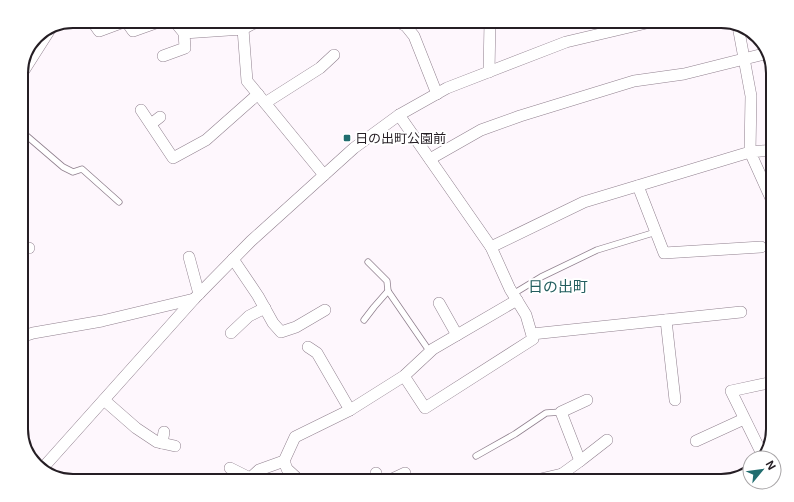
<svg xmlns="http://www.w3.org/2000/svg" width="794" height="502" font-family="Inter,'Noto Sans JP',sans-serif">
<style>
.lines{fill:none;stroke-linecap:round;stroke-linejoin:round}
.lane-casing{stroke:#91818f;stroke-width:7}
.street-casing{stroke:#91818f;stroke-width:12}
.lane{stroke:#fff;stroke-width:5.5}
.street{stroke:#fff;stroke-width:11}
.poi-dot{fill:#216d6f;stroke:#fff;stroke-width:1.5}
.labels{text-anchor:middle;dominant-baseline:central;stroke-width:4;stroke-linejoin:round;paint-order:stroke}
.poi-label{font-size:13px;fill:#251e24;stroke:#fff;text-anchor:start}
.quarter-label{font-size:15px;fill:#235e5f;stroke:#fff}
.rim{fill:none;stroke:#251e24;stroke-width:2}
</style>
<rect width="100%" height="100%" fill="#fef7fd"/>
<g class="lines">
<g class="lane-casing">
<g id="lane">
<polyline points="21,131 63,167 73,172 82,169 119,202"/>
<polyline points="368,262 387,281 388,291 430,352"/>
<polyline points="513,294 541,277 597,250 656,232"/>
<polyline points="364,320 374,307 388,291"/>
<polyline points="476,456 515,434 546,413 561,412"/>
</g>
</g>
<g class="street-casing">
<g id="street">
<polyline points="92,21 99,31 126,21 133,31 161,21"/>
<polyline points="174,21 184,33 243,29 247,81 324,175"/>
<polyline points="396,21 406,26 414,36 437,94"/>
<polyline points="243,29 258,21"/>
<polyline points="163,56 185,48 184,33"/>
<polyline points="489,72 490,21"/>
<polyline points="21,75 49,31"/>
<polyline points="265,103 320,68 334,55"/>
<polyline points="141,110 173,158 206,140 258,94"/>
<polyline points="399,115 491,247 510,289 526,315 533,339 425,408 404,376"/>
<polyline points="151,124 160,117"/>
<polyline points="773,150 750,152 773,203"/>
<polyline points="430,159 481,130 520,116 634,81 684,74 768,53"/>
<polyline points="638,186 664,253 761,247"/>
<polyline points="491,247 584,202 750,152 751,96 738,26"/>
<polyline points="21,248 29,248"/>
<polyline points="189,257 199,294"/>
<polyline points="233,259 258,296 273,323 281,332 296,327 325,310"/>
<polyline points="439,303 457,335"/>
<polyline points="666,320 675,400"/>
<polyline points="231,333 249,316 265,308"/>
<polyline points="532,334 741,312"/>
<polyline points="21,337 33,333 102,321 194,299"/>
<polyline points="308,347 317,353 350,410"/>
<polyline points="104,400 136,428 157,442 175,446"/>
<polyline points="696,441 744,419"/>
<polyline points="162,443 164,432"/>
<polyline points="764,458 731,391 773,382"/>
<polyline points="580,461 607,440"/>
<polyline points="230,468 250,478"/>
<polyline points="41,470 194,299 251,241 354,148 399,115 447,88 566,42 655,21"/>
<polyline points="376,473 377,481"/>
<polyline points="562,474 580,461 561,412 587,400"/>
<polyline points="247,481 259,470 284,461"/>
<polyline points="300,481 287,469 284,461 295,437 350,410 404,376 433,349 517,300"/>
<polyline points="388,481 405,473"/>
<polyline points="532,481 562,474 571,481"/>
</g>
</g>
<use href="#lane" class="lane"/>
<use href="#street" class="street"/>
</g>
<rect class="poi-dot" x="343" y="134" width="8" height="8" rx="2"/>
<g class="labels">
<g class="poi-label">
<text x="355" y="138">日の出町公園前</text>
</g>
<g class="quarter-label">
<text x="558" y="286">日の出町</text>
</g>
</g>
<path d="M0 0H794V502H0ZM73 28H721A45 45 0 0 1 766 73V429A45 45 0 0 1 721 474H73A45 45 0 0 1 28 429V73A45 45 0 0 1 73 28Z" fill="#fff" fill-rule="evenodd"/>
<path class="rim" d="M73 28H721A45 45 0 0 1 766 73V429A45 45 0 0 1 721 474H73A45 45 0 0 1 28 429V73A45 45 0 0 1 73 28Z"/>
<g transform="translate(762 470) rotate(61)"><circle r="19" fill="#ffffff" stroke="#a8a5a7"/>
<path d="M0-3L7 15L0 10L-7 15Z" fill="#216d6f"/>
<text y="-6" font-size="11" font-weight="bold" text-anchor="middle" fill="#251e24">N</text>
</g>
</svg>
